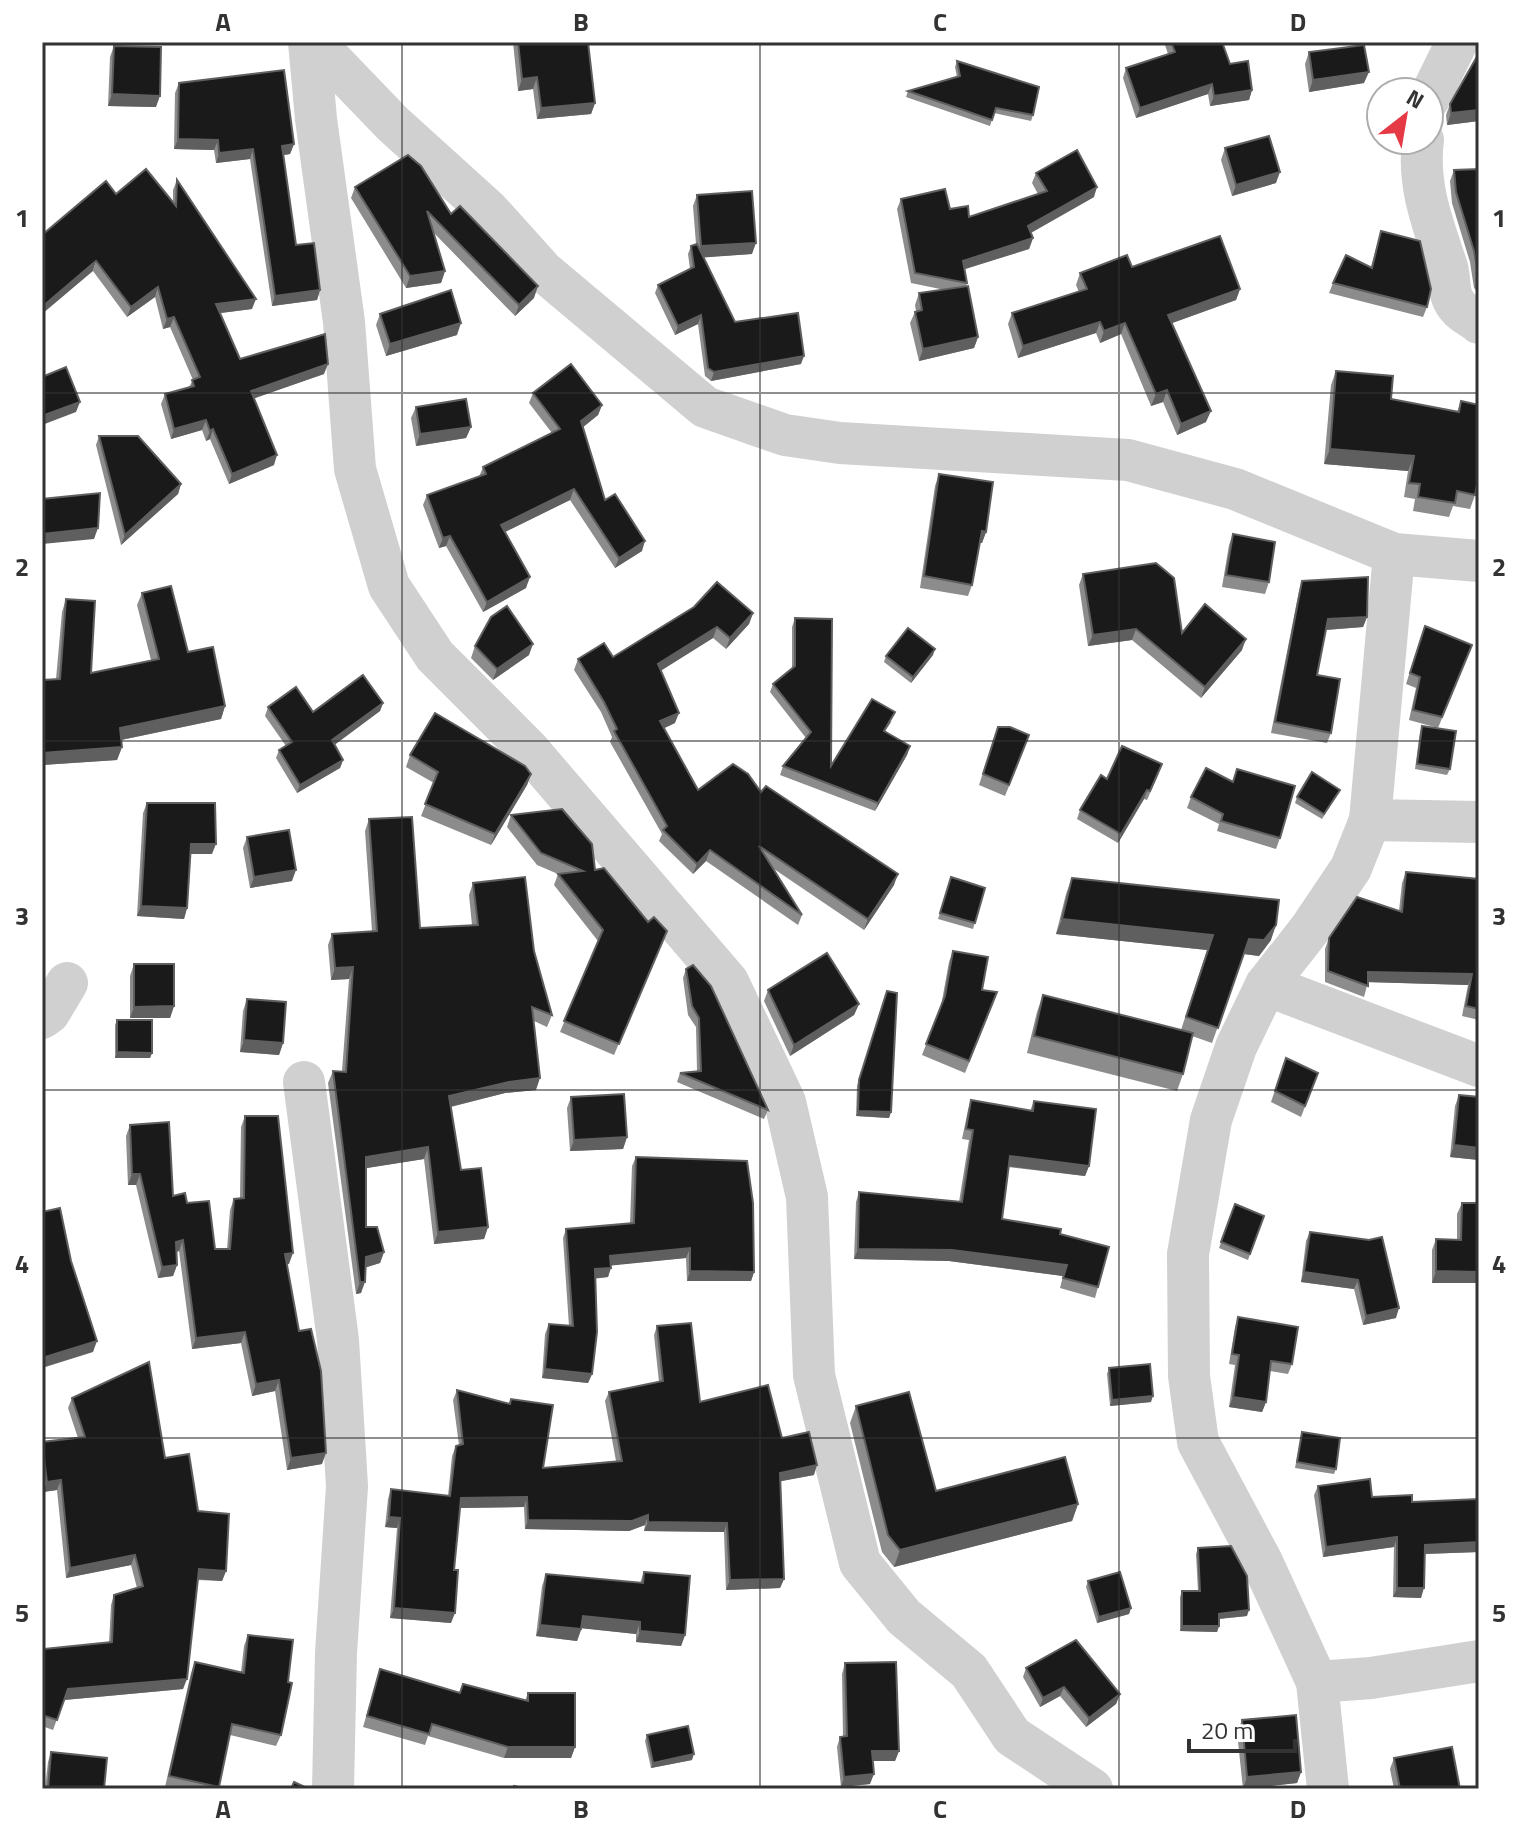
<svg xmlns="http://www.w3.org/2000/svg" width="1521" height="1831" font-family="'Titillium Web',sans-serif">
<style>
.lines{fill:none;stroke-linecap:round;stroke-linejoin:round}
.minor{stroke:#d0d0d0;stroke-width:42}
.wall{fill:#8c8c8c}
.shaded-wall{fill:#5f5f5f}
.building{fill:#1a1a1a;stroke:#5f5f5f;stroke-width:2}
.grid{fill:none;stroke:#333;stroke-width:2;stroke-opacity:0.55}
.neatline{fill:none;stroke:#333;stroke-width:3}
.grid-label{font-size:26px;text-anchor:middle;font-weight:bold;fill:#333}
</style>
<rect width="100%" height="100%" fill="#fff"/>
<g class="lines">
<g class="minor">
<polyline points="309,42 316,119 344,322 355,469 389,586 435,656 528,749 728,982 785,1102 807,1197 814,1375 860,1563 904,1617 969,1671 1012,1736 1092,1789"/>
<polyline points="314,42 393,124 488,210 543,271 705,407 785,435 840,443 1128,460 1235,489 1394,554 1479,561"/>
<polyline points="1429,99 1457,42"/>
<path d="M1423 140C1417 185 1433 225 1447 267 1451 282 1447 296 1459 308 1464 314 1473 318 1479 323"/>
<polyline points="1370,820 1479,822"/>
<polyline points="1266,985 1479,1066"/>
<polyline points="42,1018 49,1013 67,983"/>
<polyline points="304,1082 338,1340 347,1486 336,1653 333,1789"/>
<polyline points="1317,1682 1371,1678 1479,1661"/>
<polyline points="1328,1789 1317,1682 1262,1562 1198,1442 1189,1376 1188,1254 1211,1120 1236,1047 1266,985 1310,929 1351,868 1370,820 1394,554"/>
</g>
</g>
<g class="wall">
<polygon points="513,42 588,42 595,103 591,114 537,119 533,89 518,91"/>
<polygon points="1164,42 1222,42 1230,64 1252,90 1249,100 1210,106 1208,94 1136,118 1123,78 1126,68 1168,54"/>
<polygon points="114,46 156,107 108,106 110,57"/>
<polygon points="1309,52 1364,83 1309,92 1305,64"/>
<polygon points="1479,53 1479,121 1447,125 1446,115 1450,104"/>
<polygon points="957,61 1033,115 1031,121 994,113 990,126 906,97 908,91 957,77 955,67"/>
<polygon points="179,83 294,144 290,154 283,155 296,245 320,290 317,300 272,306 250,159 216,163 214,150 174,149 175,93"/>
<polygon points="1225,148 1276,183 1232,196 1221,160"/>
<polygon points="1479,169 1479,293 1474,288 1470,262 1452,203 1450,181 1454,170"/>
<polygon points="1036,173 1094,197 1031,233 1033,238 1029,249 964,269 967,283 966,287 978,337 974,348 919,361 910,323 915,312 916,311 915,305 919,293 945,290 911,283 897,209 901,199 950,209 969,217 1038,194 1032,183"/>
<polygon points="177,180 252,309 220,313 240,359 324,374 254,398 274,465 229,484 210,439 206,441 202,430 171,439 161,404 165,394 189,387 193,380 170,327 163,329 155,297 127,317 93,271 116,194 173,202 173,190"/>
<polygon points="355,187 451,214 534,298 515,316 434,233 445,271 441,283 406,288 351,198"/>
<polygon points="697,195 752,254 704,257 735,322 801,364 711,381 705,376 698,324 675,335 655,293 658,285 690,269 688,254 691,246 696,244 693,206"/>
<polygon points="1381,231 1427,307 1423,317 1329,293 1333,283 1371,267"/>
<polygon points="1132,267 1240,289 1236,300 1172,323 1206,422 1177,435 1163,402 1151,406 1121,334 1100,343 1096,333 1018,358 1008,324 1012,313 1079,292 1076,285 1080,273"/>
<polygon points="380,314 457,335 386,356 376,325"/>
<polygon points="1336,371 1391,399 1457,412 1461,401 1475,495 1470,509 1453,506 1449,517 1413,511 1415,499 1404,497 1408,471 1324,464 1331,385"/>
<polygon points="533,393 602,405 598,415 583,427 605,500 642,551 615,568 570,500 505,532 526,588 483,612 446,546 439,548 423,505 427,495 479,477 483,467 552,433 529,403"/>
<polygon points="416,407 471,427 466,438 416,446 411,418"/>
<polygon points="99,436 181,484 178,494 121,545 96,445"/>
<polygon points="939,474 986,532 982,543 980,543 972,585 968,596 920,588 935,486"/>
<polygon points="1233,534 1269,582 1265,594 1222,587 1229,545"/>
<polygon points="1083,574 1182,633 1242,650 1201,698 1132,640 1088,646 1079,585"/>
<polygon points="1302,581 1367,617 1363,627 1326,630 1317,675 1331,733 1327,743 1271,733 1299,591"/>
<polygon points="142,593 188,652 225,706 221,719 121,740 122,747 117,760 42,765 42,680 56,679 62,612 66,599 91,673 151,660 137,605"/>
<polygon points="753,613 749,624 726,649 713,638 660,671 675,723 664,728 698,790 761,792 894,885 864,930 774,869 802,915 798,925 706,861 693,874 659,841 662,834 610,742 612,737 601,712 574,670 578,659 613,657"/>
<polygon points="795,618 831,766 892,721 885,731 910,746 907,755 875,811 780,775 783,766 806,738 770,692 773,684 792,668 792,627"/>
<polygon points="1421,637 1472,645 1438,728 1409,720 1416,688 1406,684"/>
<polygon points="475,646 529,655 493,680 471,658"/>
<polygon points="933,655 911,683 884,662 886,656"/>
<polygon points="383,703 380,711 334,745 343,760 340,768 297,793 276,758 279,750 286,746 265,716 268,707 313,712"/>
<polygon points="1422,726 1450,769 1447,775 1415,769 1420,732"/>
<polygon points="998,727 1025,746 1005,796 979,785"/>
<polygon points="410,755 531,774 527,785 491,845 421,816 434,783 406,767"/>
<polygon points="1159,773 1147,800 1144,799 1118,843 1077,819 1080,810 1107,779"/>
<polygon points="1340,790 1337,795 1322,819 1295,803 1297,797"/>
<polygon points="1191,797 1280,838 1276,849 1217,831 1219,824 1187,808"/>
<polygon points="147,803 212,854 190,854 187,908 184,919 137,916 143,813"/>
<polygon points="511,815 595,870 662,942 614,1055 560,1032 598,941 554,885 558,874 537,865 507,827"/>
<polygon points="369,819 420,928 472,925 469,895 473,883 534,951 552,1015 547,1027 534,1021 536,1090 505,1093 451,1107 461,1170 488,1227 484,1239 434,1244 424,1159 366,1168 366,1227 384,1252 380,1263 366,1267 361,1293 356,1294 328,1083 333,1071 342,1071 349,979 331,980 328,945 332,934 372,931 365,831"/>
<polygon points="247,837 292,881 250,888 243,848"/>
<polygon points="1406,872 1479,879 1479,1020 1462,1016 1468,985 1368,982 1364,997 1325,982 1325,949 1329,938 1399,911 1402,883"/>
<polygon points="951,877 985,888 973,929 938,919"/>
<polygon points="1072,878 1271,940 1259,956 1244,954 1212,1043 1192,1036 1183,1074 1177,1091 1027,1053 1037,1012 1043,995 1181,1030 1207,950 1056,934 1066,894"/>
<polygon points="953,951 993,1004 965,1073 922,1055 941,1006 949,962"/>
<polygon points="134,964 174,1006 170,1018 130,1018 130,976"/>
<polygon points="686,969 768,1110 764,1119 677,1082 680,1073 697,1071 696,1027 688,1015 683,978"/>
<polygon points="768,990 859,1004 854,1015 790,1056 764,1001"/>
<polygon points="887,991 891,1112 889,1118 856,1116 857,1086"/>
<polygon points="247,999 283,1043 279,1055 240,1052 243,1011"/>
<polygon points="117,1020 152,1053 150,1058 115,1058 115,1025"/>
<polygon points="1286,1058 1318,1073 1301,1117 1271,1102"/>
<polygon points="1459,1095 1479,1097 1479,1160 1450,1157 1455,1106"/>
<polygon points="571,1097 627,1137 623,1149 570,1151 567,1108"/>
<polygon points="971,1100 1030,1111 1034,1101 1089,1166 1085,1176 1008,1167 1002,1219 1060,1234 1098,1287 1095,1298 1060,1288 1063,1276 949,1261 854,1259 856,1202 859,1192 959,1202 969,1140 962,1139 968,1110"/>
<polygon points="245,1116 289,1264 287,1264 322,1464 287,1470 275,1391 252,1396 241,1343 192,1349 179,1251 177,1252 177,1265 173,1276 158,1278 136,1185 128,1185 126,1136 130,1125 173,1196 187,1203 215,1249 227,1249 230,1210 234,1199 240,1198 241,1127"/>
<polygon points="636,1157 754,1272 751,1281 687,1281 686,1258 611,1265 608,1277 596,1278 592,1374 588,1383 542,1378 545,1334 549,1324 569,1326 563,1238 566,1229 630,1224 632,1166"/>
<polygon points="1462,1203 1479,1203 1479,1283 1432,1283 1432,1250 1436,1239 1457,1240 1457,1214"/>
<polygon points="1235,1204 1264,1216 1248,1260 1219,1248"/>
<polygon points="1310,1232 1396,1318 1363,1325 1354,1289 1301,1282 1306,1241"/>
<polygon points="1238,1317 1292,1364 1288,1374 1270,1371 1266,1402 1262,1412 1229,1407 1235,1365 1229,1364 1235,1327"/>
<polygon points="657,1326 700,1402 782,1438 814,1475 780,1481 784,1579 780,1588 726,1590 724,1532 644,1531 645,1525 629,1531 525,1529 524,1507 460,1508 454,1570 451,1623 390,1618 397,1528 385,1527 388,1499 391,1489 448,1496 452,1456 456,1446 459,1445 453,1400 457,1390 509,1404 511,1399 543,1468 616,1461 605,1401 609,1392 659,1382 654,1335"/>
<polygon points="1109,1368 1151,1402 1110,1406 1107,1374"/>
<polygon points="72,1398 165,1458 198,1511 226,1571 222,1581 198,1580 183,1689 64,1700 53,1730 42,1726 42,1625 44,1649 109,1643 111,1605 114,1595 137,1588 131,1565 66,1578 57,1490 43,1492 42,1442 78,1438 68,1408"/>
<polygon points="856,1406 936,1491 1078,1504 1072,1521 894,1567 882,1552 850,1423"/>
<polygon points="1302,1432 1336,1469 1334,1474 1295,1468"/>
<polygon points="1318,1486 1372,1497 1412,1502 1479,1499 1479,1552 1425,1554 1421,1598 1393,1597 1394,1547 1323,1557 1314,1495"/>
<polygon points="1198,1548 1247,1616 1219,1619 1219,1626 1217,1632 1180,1631 1180,1597 1182,1591 1198,1591 1196,1554"/>
<polygon points="644,1572 685,1635 681,1646 636,1642 636,1634 582,1628 577,1641 536,1636 542,1586 546,1574 640,1583"/>
<polygon points="1088,1581 1131,1608 1129,1614 1097,1623 1086,1587"/>
<polygon points="248,1635 281,1735 276,1746 230,1735 218,1789 174,1789 165,1787 191,1673 195,1662 241,1672 244,1646"/>
<polygon points="845,1663 899,1751 895,1761 873,1761 870,1784 841,1787 837,1747 840,1737 843,1737 842,1674"/>
<polygon points="1026,1668 1120,1694 1116,1704 1086,1727 1060,1696 1040,1707 1023,1677"/>
<polygon points="380,1669 459,1693 463,1684 525,1701 528,1693 575,1747 571,1758 504,1758 428,1736 425,1745 363,1727"/>
<polygon points="1242,1720 1301,1772 1297,1783 1243,1789 1237,1732"/>
<polygon points="647,1735 692,1760 651,1768 645,1741"/>
<polygon points="51,1752 104,1789 45,1789 48,1762"/>
<polygon points="1394,1758 1460,1789 1394,1789 1390,1769"/>
</g>
<g class="shaded-wall">
<polygon points="1369,72 1364,83 1309,92 1313,80"/>
<polygon points="537,77 533,89 518,91 522,79"/>
<polygon points="1212,84 1208,94 1136,118 1140,108"/>
<polygon points="1252,90 1249,100 1210,106 1214,96"/>
<polygon points="112,94 160,96 156,107 108,106"/>
<polygon points="595,103 591,114 537,119 541,108"/>
<polygon points="1479,110 1479,121 1447,125 1451,113"/>
<polygon points="178,139 218,140 214,150 174,149"/>
<polygon points="294,144 290,154 278,156 282,146"/>
<polygon points="253,149 250,159 216,163 219,153"/>
<polygon points="1280,172 1276,183 1232,196 1236,185"/>
<polygon points="1097,187 1094,197 1025,236 1028,226"/>
<polygon points="1033,238 1029,249 959,271 963,261"/>
<polygon points="756,243 752,254 697,258 701,246"/>
<polygon points="96,261 93,271 42,314 42,307"/>
<polygon points="445,271 441,283 406,288 410,276"/>
<polygon points="538,286 534,298 515,316 519,305"/>
<polygon points="158,287 155,297 127,317 131,307"/>
<polygon points="1240,289 1236,300 1164,326 1168,315"/>
<polygon points="320,290 317,300 272,306 275,296"/>
<polygon points="256,299 252,309 213,314 216,304"/>
<polygon points="701,315 698,324 675,335 678,326"/>
<polygon points="174,317 170,327 163,329 167,319"/>
<polygon points="1100,322 1096,333 1018,358 1023,346"/>
<polygon points="461,323 457,335 386,356 390,344"/>
<polygon points="1125,323 1121,334 1100,343 1104,331"/>
<polygon points="978,337 974,348 919,361 923,349"/>
<polygon points="804,356 801,364 711,381 714,372"/>
<polygon points="328,364 324,374 247,401 251,391"/>
<polygon points="1167,390 1163,402 1151,406 1156,394"/>
<polygon points="80,402 76,412 42,425 42,416"/>
<polygon points="602,405 598,415 577,432 581,421"/>
<polygon points="1211,411 1206,422 1177,435 1181,424"/>
<polygon points="206,420 202,430 171,439 174,429"/>
<polygon points="471,427 466,438 416,446 420,434"/>
<polygon points="213,429 210,439 206,441 210,431"/>
<polygon points="1330,449 1414,456 1408,471 1324,464"/>
<polygon points="277,455 274,465 229,484 232,474"/>
<polygon points="181,484 178,494 121,545 125,535"/>
<polygon points="574,489 570,500 497,536 501,525"/>
<polygon points="98,528 94,539 42,544 42,534"/>
<polygon points="982,531 986,532 982,543 977,542"/>
<polygon points="450,536 446,546 439,548 443,538"/>
<polygon points="645,541 642,551 615,568 619,558"/>
<polygon points="530,577 526,588 483,612 487,602"/>
<polygon points="753,613 749,624 726,649 730,638"/>
<polygon points="1367,617 1363,627 1324,630 1328,619"/>
<polygon points="717,627 713,638 654,675 658,664"/>
<polygon points="1136,629 1132,640 1088,646 1093,635"/>
<polygon points="1246,639 1242,650 1201,698 1205,687"/>
<polygon points="533,644 529,655 493,680 497,669"/>
<polygon points="935,649 933,655 911,683 913,677"/>
<polygon points="383,703 380,711 329,749 332,740"/>
<polygon points="225,706 221,719 116,741 120,728"/>
<polygon points="679,713 675,723 656,732 660,721"/>
<polygon points="910,746 907,755 875,811 878,803"/>
<polygon points="122,747 117,760 42,765 42,753"/>
<polygon points="343,760 340,768 297,793 300,785"/>
<polygon points="531,774 527,785 491,845 495,834"/>
<polygon points="1147,790 1144,799 1118,843 1121,834"/>
<polygon points="191,844 216,844 212,854 187,854"/>
<polygon points="710,850 706,861 693,874 697,864"/>
<polygon points="296,870 292,881 250,888 254,877"/>
<polygon points="898,874 894,885 864,930 868,919"/>
<polygon points="141,906 187,908 184,919 137,916"/>
<polygon points="1062,919 1213,935 1207,950 1056,934"/>
<polygon points="1276,925 1271,940 1259,956 1244,954 1249,939"/>
<polygon points="353,967 349,979 331,980 335,968"/>
<polygon points="1368,972 1472,974 1468,985 1365,982"/>
<polygon points="859,1004 854,1015 790,1056 794,1045"/>
<polygon points="174,1006 170,1018 130,1018 134,1007"/>
<polygon points="244,1040 283,1043 279,1055 240,1052"/>
<polygon points="117,1052 152,1053 150,1058 115,1058"/>
<polygon points="540,1078 536,1090 505,1093 445,1108 449,1096 509,1082"/>
<polygon points="858,1111 891,1112 889,1118 856,1116"/>
<polygon points="627,1137 623,1149 570,1151 574,1140"/>
<polygon points="1454,1145 1479,1148 1479,1160 1450,1157"/>
<polygon points="428,1147 424,1159 361,1169 366,1157"/>
<polygon points="1010,1156 1089,1166 1085,1176 1006,1166"/>
<polygon points="132,1174 140,1174 136,1185 128,1185"/>
<polygon points="488,1227 484,1239 434,1244 438,1232"/>
<polygon points="183,1240 179,1251 172,1253 176,1242"/>
<polygon points="690,1248 686,1258 607,1266 610,1256"/>
<polygon points="858,1249 952,1250 1067,1265 1063,1276 949,1261 854,1259"/>
<polygon points="384,1252 380,1263 361,1269 366,1257"/>
<polygon points="293,1253 289,1264 281,1265 285,1254"/>
<polygon points="177,1265 173,1276 158,1278 162,1267"/>
<polygon points="611,1268 608,1277 592,1279 595,1269"/>
<polygon points="690,1271 754,1272 751,1281 687,1281"/>
<polygon points="1436,1271 1479,1272 1479,1283 1432,1283"/>
<polygon points="1304,1272 1358,1280 1354,1289 1301,1282"/>
<polygon points="360,1282 365,1282 361,1293 356,1294"/>
<polygon points="1399,1308 1396,1318 1363,1325 1366,1316"/>
<polygon points="245,1332 241,1343 192,1349 196,1338"/>
<polygon points="97,1341 93,1352 42,1368 42,1358"/>
<polygon points="545,1369 592,1374 588,1383 542,1378"/>
<polygon points="279,1380 275,1391 252,1396 256,1384"/>
<polygon points="1153,1396 1151,1402 1110,1406 1112,1400"/>
<polygon points="1233,1397 1266,1402 1262,1412 1229,1407"/>
<polygon points="326,1453 322,1464 287,1470 291,1458"/>
<polygon points="817,1465 814,1475 777,1482 780,1473"/>
<polygon points="61,1480 57,1490 43,1492 47,1482"/>
<polygon points="527,1497 524,1507 458,1508 461,1498"/>
<polygon points="1078,1504 1072,1521 894,1567 900,1550"/>
<polygon points="648,1515 645,1525 629,1531 525,1529 528,1520"/>
<polygon points="389,1517 400,1518 397,1528 385,1527"/>
<polygon points="648,1522 727,1523 724,1532 644,1531"/>
<polygon points="1397,1537 1394,1547 1323,1557 1326,1547"/>
<polygon points="1479,1542 1479,1552 1422,1554 1425,1545"/>
<polygon points="135,1555 131,1565 66,1578 70,1568"/>
<polygon points="199,1569 226,1571 222,1581 195,1579"/>
<polygon points="784,1579 780,1588 726,1590 730,1580"/>
<polygon points="1397,1588 1424,1588 1421,1598 1393,1597"/>
<polygon points="394,1608 455,1613 451,1623 390,1618"/>
<polygon points="1131,1608 1129,1614 1097,1623 1099,1617"/>
<polygon points="1249,1610 1247,1616 1217,1619 1219,1614"/>
<polygon points="583,1616 640,1622 636,1634 579,1628"/>
<polygon points="540,1625 581,1629 577,1641 536,1636"/>
<polygon points="1182,1626 1219,1626 1217,1632 1180,1631"/>
<polygon points="640,1631 685,1635 681,1646 636,1642"/>
<polygon points="187,1679 183,1689 64,1700 68,1689"/>
<polygon points="1064,1687 1060,1696 1040,1707 1043,1698"/>
<polygon points="1120,1694 1116,1704 1086,1727 1089,1718"/>
<polygon points="508,1747 575,1747 571,1758 504,1758"/>
<polygon points="872,1751 899,1751 895,1761 868,1761"/>
<polygon points="694,1754 692,1760 651,1768 653,1763"/>
<polygon points="1301,1772 1297,1783 1243,1789 1247,1777"/>
<polygon points="874,1774 870,1784 841,1787 844,1777"/>
</g>
<g class="building">
<polygon points="518,42 588,42 595,103 541,108 537,77 522,79"/>
<polygon points="1171,42 1222,42 1230,64 1248,61 1252,90 1214,96 1212,84 1140,108 1126,68 1175,52"/>
<polygon points="1364,45 1369,72 1313,80 1309,52"/>
<polygon points="114,46 161,47 160,96 112,94"/>
<polygon points="1479,53 1479,110 1451,113 1450,104"/>
<polygon points="957,61 1039,87 1033,115 996,108 992,120 908,91 960,76"/>
<polygon points="284,70 294,144 282,146 296,245 314,243 320,290 275,296 253,149 219,153 218,140 178,139 179,83"/>
<polygon points="1269,136 1280,172 1236,185 1225,148"/>
<polygon points="1077,150 1097,187 1028,226 1033,238 963,261 967,283 915,273 901,199 945,189 950,209 968,206 969,217 1047,191 1036,173"/>
<polygon points="408,155 421,166 451,214 460,206 538,286 519,305 427,211 445,271 410,276 355,187"/>
<polygon points="146,169 176,206 177,180 256,299 216,304 240,359 325,334 328,364 251,391 277,455 232,474 213,429 210,431 206,420 174,429 165,394 194,386 192,380 200,377 174,317 167,319 158,287 131,307 96,261 42,307 42,235 106,181 116,194"/>
<polygon points="1479,169 1479,278 1474,251 1456,192 1454,170"/>
<polygon points="752,191 756,243 701,246 697,195"/>
<polygon points="1381,231 1420,241 1431,289 1427,307 1333,283 1346,255 1372,268"/>
<polygon points="1220,236 1240,289 1168,315 1211,411 1181,424 1167,390 1156,394 1125,323 1104,331 1100,322 1023,346 1012,313 1087,289 1080,273 1127,255 1132,267"/>
<polygon points="697,244 735,322 798,313 804,356 714,372 708,368 701,315 678,326 658,285 694,267 691,246"/>
<polygon points="968,286 978,337 923,349 915,312 922,310 919,293"/>
<polygon points="451,290 461,323 390,344 380,314"/>
<polygon points="571,364 602,405 581,421 605,500 615,494 645,541 619,558 574,489 501,525 530,577 487,602 450,536 443,538 427,495 486,474 483,467 560,429 533,393"/>
<polygon points="66,367 80,402 42,416 42,377"/>
<polygon points="1336,371 1393,376 1391,399 1459,412 1461,401 1479,405 1479,474 1475,495 1457,491 1455,503 1418,497 1420,484 1409,483 1414,456 1330,449"/>
<polygon points="466,399 471,427 420,434 416,407"/>
<polygon points="99,436 138,436 181,484 125,535"/>
<polygon points="939,474 993,482 986,532 982,531 972,585 924,576"/>
<polygon points="100,493 98,528 42,534 42,499"/>
<polygon points="1233,534 1275,542 1269,582 1226,575"/>
<polygon points="1156,563 1174,578 1182,633 1205,604 1246,639 1205,687 1136,629 1093,635 1083,574"/>
<polygon points="1368,577 1367,617 1328,619 1317,675 1340,679 1331,733 1275,722 1302,581"/>
<polygon points="717,582 753,613 730,638 717,627 658,664 679,713 660,721 698,790 733,764 748,774 761,792 766,786 898,874 868,919 759,846 802,915 710,850 697,864 663,830 667,826 614,731 617,729 604,702 578,659 604,643 613,657 694,607"/>
<polygon points="171,586 188,652 213,647 225,706 120,728 122,747 42,753 42,680 60,679 66,599 95,601 91,673 159,659 142,593"/>
<polygon points="507,606 533,644 497,669 475,646 491,617"/>
<polygon points="795,618 832,619 831,766 872,699 895,712 884,731 910,746 878,803 783,766 811,732 773,684 795,666"/>
<polygon points="1425,626 1472,645 1442,717 1413,710 1420,677 1410,673"/>
<polygon points="908,628 935,649 913,677 886,656"/>
<polygon points="363,675 383,703 332,740 343,760 300,785 279,750 292,742 268,707 296,687 313,712"/>
<polygon points="435,713 525,766 531,774 495,834 425,804 438,772 410,755"/>
<polygon points="1422,726 1456,731 1450,769 1417,764"/>
<polygon points="998,727 1010,727 1029,735 1009,785 983,774"/>
<polygon points="1122,746 1162,764 1150,791 1147,790 1121,834 1080,810 1101,775 1107,779"/>
<polygon points="1206,768 1233,782 1237,769 1295,786 1280,838 1221,821 1223,814 1191,797"/>
<polygon points="1312,772 1340,790 1324,814 1297,797"/>
<polygon points="147,803 215,803 216,844 191,844 187,908 141,906"/>
<polygon points="562,809 592,844 595,870 604,868 648,922 654,917 667,931 619,1044 564,1021 603,930 558,874 583,871 541,853 511,815"/>
<polygon points="412,817 420,928 478,925 473,883 525,877 534,951 552,1015 532,1007 540,1078 509,1082 449,1096 461,1170 481,1168 488,1227 438,1232 428,1147 366,1157 366,1227 377,1227 384,1252 366,1257 365,1282 360,1282 333,1071 346,1072 353,967 335,968 332,934 377,931 369,819"/>
<polygon points="289,830 296,870 254,877 247,837"/>
<polygon points="1406,872 1479,879 1479,1009 1466,1006 1472,974 1368,972 1368,986 1328,971 1329,938 1357,897 1402,912"/>
<polygon points="951,877 985,888 975,923 940,913"/>
<polygon points="1072,878 1279,900 1276,925 1264,940 1249,939 1218,1028 1186,1017 1213,935 1062,919"/>
<polygon points="953,951 988,957 982,990 997,992 969,1061 926,1044 945,996"/>
<polygon points="827,953 859,1004 794,1045 768,990"/>
<polygon points="134,964 174,964 174,1006 134,1007"/>
<polygon points="693,965 711,986 768,1110 680,1073 701,1071 699,1018 692,1006 686,969"/>
<polygon points="887,991 897,993 891,1112 858,1111 859,1080"/>
<polygon points="1043,995 1193,1033 1183,1074 1034,1036"/>
<polygon points="247,999 286,1002 283,1043 244,1040"/>
<polygon points="117,1020 152,1020 152,1053 117,1052"/>
<polygon points="1286,1058 1318,1073 1305,1106 1275,1091"/>
<polygon points="624,1094 627,1137 574,1140 571,1097"/>
<polygon points="1459,1095 1479,1097 1479,1148 1454,1145"/>
<polygon points="971,1100 1033,1111 1034,1101 1096,1109 1089,1166 1010,1156 1002,1219 1061,1229 1060,1234 1109,1247 1098,1287 1063,1278 1067,1265 952,1250 858,1249 859,1192 962,1202 973,1130 966,1129"/>
<polygon points="245,1116 278,1116 293,1253 285,1254 299,1331 311,1329 321,1371 326,1453 291,1458 279,1380 256,1384 245,1332 196,1338 183,1240 176,1242 177,1265 162,1267 140,1174 132,1174 130,1125 169,1122 173,1196 185,1193 187,1203 209,1201 215,1249 230,1249 234,1199 244,1198"/>
<polygon points="636,1157 747,1161 753,1203 754,1272 690,1271 690,1248 610,1256 611,1268 595,1269 597,1332 592,1374 545,1369 549,1324 573,1326 566,1229 634,1223"/>
<polygon points="1462,1203 1479,1203 1479,1272 1436,1271 1436,1239 1461,1240"/>
<polygon points="1235,1204 1264,1216 1250,1254 1221,1242"/>
<polygon points="60,1208 71,1261 97,1341 42,1358 42,1212"/>
<polygon points="1310,1232 1369,1240 1382,1237 1399,1308 1366,1316 1358,1280 1304,1272"/>
<polygon points="1238,1317 1298,1327 1292,1364 1271,1361 1266,1402 1233,1397 1239,1355 1232,1354"/>
<polygon points="691,1323 700,1402 768,1385 782,1438 809,1432 817,1465 780,1473 784,1579 730,1580 727,1523 648,1522 648,1515 632,1521 528,1520 527,1497 461,1498 454,1570 458,1570 455,1613 394,1608 400,1518 389,1517 391,1489 450,1496 456,1446 463,1444 457,1390 510,1404 511,1399 553,1405 543,1468 622,1461 609,1392 663,1381 657,1326"/>
<polygon points="149,1362 165,1458 189,1454 198,1511 229,1514 226,1571 199,1569 187,1679 68,1689 57,1720 42,1715 42,1625 44,1649 112,1642 114,1595 143,1586 135,1555 70,1568 61,1480 47,1482 42,1442 85,1437 72,1398"/>
<polygon points="1150,1364 1153,1396 1112,1400 1109,1368"/>
<polygon points="909,1392 936,1491 1065,1457 1078,1504 900,1550 888,1535 856,1406"/>
<polygon points="1302,1432 1340,1438 1336,1469 1297,1462"/>
<polygon points="1370,1479 1372,1497 1412,1495 1412,1502 1479,1499 1479,1542 1425,1545 1424,1588 1397,1588 1397,1537 1326,1547 1318,1486"/>
<polygon points="1231,1546 1247,1576 1249,1610 1219,1614 1219,1626 1182,1626 1182,1591 1200,1591 1198,1548"/>
<polygon points="644,1572 690,1576 685,1635 640,1631 640,1622 583,1616 581,1629 540,1625 546,1574 643,1583"/>
<polygon points="1120,1572 1131,1608 1099,1617 1088,1581"/>
<polygon points="248,1635 293,1640 288,1682 292,1683 281,1735 232,1724 219,1787 169,1776 195,1662 244,1673"/>
<polygon points="1076,1640 1120,1694 1089,1718 1064,1687 1043,1698 1026,1668"/>
<polygon points="896,1662 899,1751 872,1751 874,1774 844,1777 840,1737 847,1736 845,1663"/>
<polygon points="380,1669 460,1693 463,1684 528,1701 528,1693 575,1693 575,1747 508,1747 432,1724 429,1734 367,1716"/>
<polygon points="1296,1715 1301,1772 1247,1777 1242,1720"/>
<polygon points="688,1726 694,1754 653,1763 647,1735"/>
<polygon points="1452,1747 1460,1789 1400,1789 1394,1758"/>
<polygon points="51,1752 107,1758 104,1789 48,1789"/>
<polygon points="294,1782 309,1789 291,1789"/>
<polygon points="514,1786 527,1789 513,1789"/>
</g>
<path class="grid" d="M402 42V1789M760 42V1789M1119 42V1789M42 393H1479M42 741H1479M42 1090H1479M42 1438H1479"/>
<rect width="1521" height="1831" fill="none" stroke="#ffffff" stroke-width="88"/>
<g transform="translate(1405 116) rotate(31)"><circle r="38" fill="#ffffff" stroke="#adadad" stroke-width="2"/>
<path d="M0-6L14 30L0 20L-14 30Z" fill="#e63946"/>
<text y="-12" font-size="22" font-weight="bold" text-anchor="middle" fill="#333333">N</text>
</g>
<path d="M1189 1739v12h106v-12" fill="none" stroke="#333333" stroke-width="4"/>
<text x="1201" y="1739" font-size="24" fill="#333333" stroke="#ffffff" stroke-width="6" paint-order="stroke">20 m</text>
<rect x="44" y="44" width="1433" height="1743" class="neatline"/>
<g class="grid-label">
<text x="223" y="31">A</text>
<text x="581" y="31">B</text>
<text x="940" y="31">C</text>
<text x="1298" y="31">D</text>
<text x="22" y="227">1</text>
<text x="1499" y="227">1</text>
<text x="22" y="576">2</text>
<text x="1499" y="576">2</text>
<text x="22" y="925">3</text>
<text x="1499" y="925">3</text>
<text x="22" y="1273">4</text>
<text x="1499" y="1273">4</text>
<text x="22" y="1622">5</text>
<text x="1499" y="1622">5</text>
<text x="223" y="1818">A</text>
<text x="581" y="1818">B</text>
<text x="940" y="1818">C</text>
<text x="1298" y="1818">D</text>
</g>
</svg>
